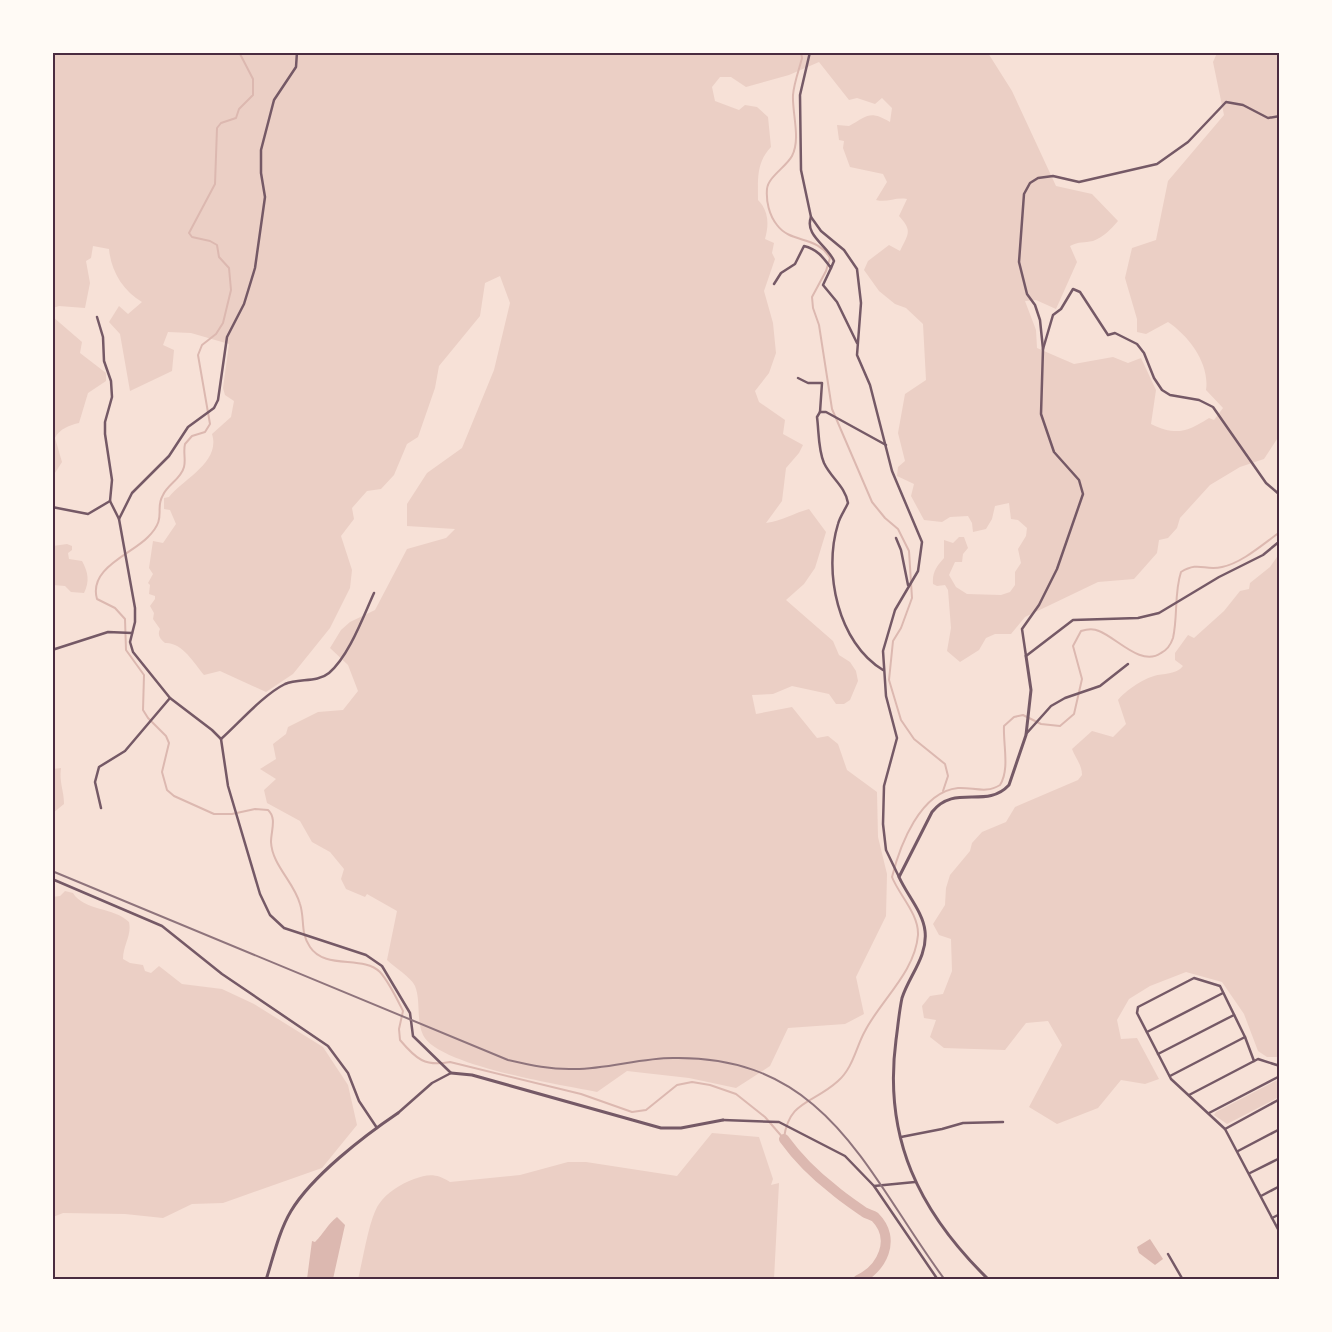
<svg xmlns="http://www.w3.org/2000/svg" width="1332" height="1332" font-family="Poppins,sans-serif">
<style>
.green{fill:#ebcfc5}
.water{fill:#dcb8b0}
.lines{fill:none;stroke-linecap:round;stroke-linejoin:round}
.stream{stroke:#dcb8b0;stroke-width:2}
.river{stroke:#dcb8b0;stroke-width:10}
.minor{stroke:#755966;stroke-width:2.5}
.tertiary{stroke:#755966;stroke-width:3}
.rail{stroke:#8f747c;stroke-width:2}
.neatline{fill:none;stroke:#4a2c40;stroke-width:2}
</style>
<rect width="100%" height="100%" fill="#f7e1d7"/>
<g class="green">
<path d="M53 53H988L1012 91 1056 186 1092 194 1118 221C1111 229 1104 237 1093 241 1084 243 1079 241 1070 246L1077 262 1056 309 1036 300 1025 301 1036 330 1037 348 1074 364 1113 357 1128 363 1141 358 1156 390 1151 424C1176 436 1187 432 1209 418L1214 420 1223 408 1206 390C1210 364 1189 336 1168 322L1146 334 1137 332V319L1125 278 1132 248 1156 240 1168 181 1224 115 1213 62 1217 53H1279V436L1264 459 1240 467 1210 485 1180 518 1177 528 1168 538 1159 540 1157 553 1134 579 1098 582 1025 617 1011 634H995L986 638 979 650 960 662 947 651 951 628 948 590 945 585 937 586 933 584C932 572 937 566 944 558V540L953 543 959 537H964L968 548 963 554 962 562H955L949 575 956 587 967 594 1001 595 1010 592 1015 585V572L1021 563 1018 549 1026 536 1027 528 1018 520 1011 519 1009 503 995 506 992 519 986 529 973 532 972 523 968 516 950 517 942 522 924 520 911 496 914 484 897 476 898 467 905 461 898 433 905 394 926 380 923 324 906 308 895 304 879 291 864 270 868 261 889 245 900 251C908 234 913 231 899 216L907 199C895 197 887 203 876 200L887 182 883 174 850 167 843 148 844 141 839 140 837 125 849 126C868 116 869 110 890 122L892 108 882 98 875 104 857 98 849 100 819 62 789 75 746 87 731 77H720L712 87 715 101 739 110 745 105 757 107 768 117 771 147C756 163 758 179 758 200 769 211 769 225 765 239L774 243 772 253 775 259 764 291 773 323 776 353 769 373 755 391 759 402 785 420 783 434 803 445 799 453 786 468 782 501 766 523C782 521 794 513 809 509L826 532 815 568 804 584 786 600 833 641 839 655 850 662 856 671 858 681 850 700 844 704H836L829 694 792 686 773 694 752 695 756 714 792 707 817 738 828 736 838 744 847 770 877 792 878 837 887 874 886 916 856 977 864 1014 845 1024 788 1028 770 1066 736 1088 689 1078 627 1071 597 1092C563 1085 438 1066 423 1035 416 1020 421 1001 415 986 411 977 394 967 387 960L397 911 367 894 365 897 346 889 341 879 344 869 330 852 312 842 300 821 267 803 264 790 276 779 260 769 276 759 273 744 286 734 288 727 318 712 343 710 358 691 348 665 330 648 341 630 350 622 375 610 407 549 446 538 455 529 407 526V504L427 473 462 448 494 370 510 303 500 276 485 283 480 316 439 366 435 388 418 437 407 444 394 475 381 489 367 491 352 508 354 519 341 536 352 570 350 588 330 628 293 674 266 692 220 671 204 675C194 663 182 642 165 643 160 639 157 635 160 629L153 619 154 613 150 606 155 599V596L149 594 150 585 148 583 153 574 149 568 153 541 163 543 176 524 170 510 164 509V498L169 497C183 479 221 462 212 434L231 417 234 401 225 395 223 388 229 344 191 333 168 332 163 345 174 350 172 371 130 391 120 334 109 322 119 306 128 314 142 302C123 291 111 271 109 249L93 246 91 258 86 261 90 283 85 308 59 306 53 308Z"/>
<path d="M53 317 82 342 80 353 106 373V381L88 393 79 423C70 425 59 429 55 438L62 462 53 476Z"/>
<path d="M67 544 72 546V550L68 553 69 559 82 561C88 572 90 581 84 593L71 592 65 586 53 585V546Z"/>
<path d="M1279 554V1057H1267L1258 1051 1244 1014 1222 982 1186 972 1150 986 1129 999 1117 1020 1121 1039 1137 1038 1159 1079 1145 1084 1121 1080 1098 1108 1057 1124 1029 1107 1062 1045 1048 1021 1026 1023 1005 1050 944 1048 930 1037 936 1020 924 1018 922 1006 930 996 943 994 952 971 951 939 939 935 933 924 945 905 946 888 950 875 970 851 972 843 982 832 1006 822 1015 807 1078 780 1082 775C1082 765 1076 759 1072 749L1092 731 1113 737 1126 724 1118 700C1125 691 1143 679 1154 676 1163 673 1176 675 1183 666L1175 660V653L1188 635 1194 638 1224 611 1240 591 1249 589 1250 583 1270 567Z"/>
<path d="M61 768C59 783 64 790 64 804L53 813V769Z"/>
<path d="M65 891 73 893C84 911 114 907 129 922 132 935 123 945 123 959L130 963 143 965 145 971 151 973 159 966 182 984 222 989 254 1004 323 1047 348 1085 357 1125 322 1168 223 1203 192 1204 163 1218 125 1214 63 1213 53 1217 52 897 60 896Z"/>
<polygon points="1279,1079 1279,1097 1227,1124 1214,1115 1216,1112"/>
<path d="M712 1133 759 1137 773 1179 771 1185 779 1183 774 1279H358C363 1261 369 1218 379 1204 387 1192 401 1184 414 1179 428 1174 436 1173 450 1182L520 1175 568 1162H586L677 1176Z"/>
</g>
<g class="water">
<path d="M337 1217 345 1225 333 1279H307L312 1241 315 1242C324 1233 327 1225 337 1217Z"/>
<polygon points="1150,1239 1163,1259 1155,1265 1139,1253 1137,1247"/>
</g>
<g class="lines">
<g class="stream">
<path d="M239 52 253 79V95L239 109 236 118 221 123 217 128 215 184 189 233 192 237 210 241 217 245 219 257 229 268 231 290 223 323 216 334 202 345 198 355 210 424 205 432 192 436 185 444C183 452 186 460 184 467 181 479 168 484 163 495 154 510 168 517 148 537 132 554 88 568 97 599L115 608 125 619 126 650 144 675 143 710 148 718 166 736 169 743 162 772 167 790 174 796 214 814H232L255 809 268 810C277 818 271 831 271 842 272 865 294 882 300 904 305 919 300 933 310 947 325 970 363 955 380 972 389 982 397 999 403 1011L399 1029 400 1040C416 1059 425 1067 450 1062L581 1094 632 1112 646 1110 677 1085 692 1082 710 1085 736 1094 765 1117 784 1139"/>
<path d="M801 52 802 58C799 70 794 83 793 95 792 113 801 139 792 156 786 167 768 177 767 189 766 201 769 215 777 225 791 244 817 235 830 258L826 271 812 297 813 308 819 325 832 409 872 502 885 518 898 529 909 551 912 598 901 628 893 641 889 680 901 720 914 739 945 764 948 776 943 791"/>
<path d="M784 1138C789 1100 813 1104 838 1081 853 1068 856 1047 865 1031 881 1000 915 972 918 935 919 914 899 895 892 877 900 845 920 792 958 788 973 787 986 794 1000 785 1010 769 1003 745 1004 726L1014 717 1023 715 1041 724 1060 726 1074 714 1082 679 1073 646 1081 631C1087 629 1093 628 1099 631 1117 638 1141 667 1161 653 1167 650 1171 644 1173 638 1178 616 1174 593 1181 572 1199 561 1204 571 1222 567 1242 563 1263 544 1280 532"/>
</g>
<path class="river" d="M784 1139C797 1157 815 1175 833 1189 842 1197 854 1205 864 1212 867 1214 872 1215 875 1217 897 1239 882 1269 858 1280"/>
<g class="minor">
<polyline points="297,52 296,67 274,100 261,150 261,173 265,197 255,268 244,304 227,337 218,400 214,408 188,427 169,456 132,493 119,519 135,608 135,622 130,642 133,652 170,698 212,730 221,739 228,786 260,894 270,915 284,928 366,955 382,966 410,1013 413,1036 451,1073 432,1083 398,1113"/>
<polyline points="1280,116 1268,118 1243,105 1226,102 1188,142 1157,164 1079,182 1053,176 1038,178 1030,183 1024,194 1019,262 1027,294 1035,305 1040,320 1043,349 1041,414 1054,452 1079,480 1083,494 1057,569 1039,605 1022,629 1026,656 1073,620 1138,618 1159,613 1219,577 1263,555 1280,541"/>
<polyline points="811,217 821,231 844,250 857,269 861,303 857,355 870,385 892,471 922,542 918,571 895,610 883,651 886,696 897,738 884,786 883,824 886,850 899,877"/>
<polyline points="831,268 823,285 837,302 857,343"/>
<path d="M774 284 781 273 795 264 804 246C817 249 823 257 831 268L834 261C828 246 804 235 811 217L801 170 800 95 810 52"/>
<polyline points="97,317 103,337 104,361 111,381 112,397 105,422 105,434 112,480 110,501 119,519"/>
<polyline points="1043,349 1053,315 1061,309 1073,289 1080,292 1108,335 1115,333 1137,344 1144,353 1154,378 1162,390 1170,395 1199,400 1213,407 1266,483 1280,495"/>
<polyline points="798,378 808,383 822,383 820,412"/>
<polyline points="52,507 88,514 110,501"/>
<polyline points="896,538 901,550 908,585"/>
<polyline points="52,650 108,632 132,633"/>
<path d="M883 670C838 643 823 572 838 524 840 516 845 510 848 503 845 486 831 478 824 463 818 449 819 432 817 417L820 412H826L886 445"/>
<polyline points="1026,734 1051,706 1065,698 1100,686 1128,664"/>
<path d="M221 739C239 723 263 695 285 684 299 678 317 683 329 673 349 656 363 617 374 593"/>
<polyline points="101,808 95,782 99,767 125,751 170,698"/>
<polyline points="52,879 162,926 222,974 328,1046 348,1073 359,1101 377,1128"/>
<polyline points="1147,1032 1223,993"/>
<polyline points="1158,1054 1234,1015"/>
<polyline points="1254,1061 1245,1037 1220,986 1194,978 1138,1007 1137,1013 1171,1079 1225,1129 1280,1233"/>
<polyline points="1170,1076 1245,1037"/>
<polyline points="1189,1095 1258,1059 1280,1066"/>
<polyline points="1209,1113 1280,1076"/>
<polyline points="723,1120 779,1122 845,1156 874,1186 938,1280"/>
<polyline points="1225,1129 1280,1099"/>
<polyline points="901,1137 942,1129 963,1123 1003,1122"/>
<polyline points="1238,1151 1280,1129"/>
<polyline points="1250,1173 1280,1158"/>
<polyline points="874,1186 915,1182"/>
<polyline points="1261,1196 1280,1186"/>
<polyline points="1272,1218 1280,1214"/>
<polyline points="1168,1254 1183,1280"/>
</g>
<g class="tertiary">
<polyline points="451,1073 472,1075 661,1128 681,1128 723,1120"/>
<path d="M266 1280C273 1258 279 1231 291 1211 312 1176 364 1136 398 1113"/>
<path d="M989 1280C919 1212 883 1138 896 1040 898 1026 899 1012 902 998 909 976 928 956 925 931 923 912 907 895 899 877L932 812C955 783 986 810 1009 785L1026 735 1031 690 1026 656"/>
</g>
<path class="rail" d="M52 871 508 1060C530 1065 552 1070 575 1069 608 1069 640 1058 673 1058 828 1055 867 1175 945 1280"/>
</g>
<rect width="1332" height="1332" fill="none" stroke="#fffaf5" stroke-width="108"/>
<rect x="54" y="54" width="1224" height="1224" class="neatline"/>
</svg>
